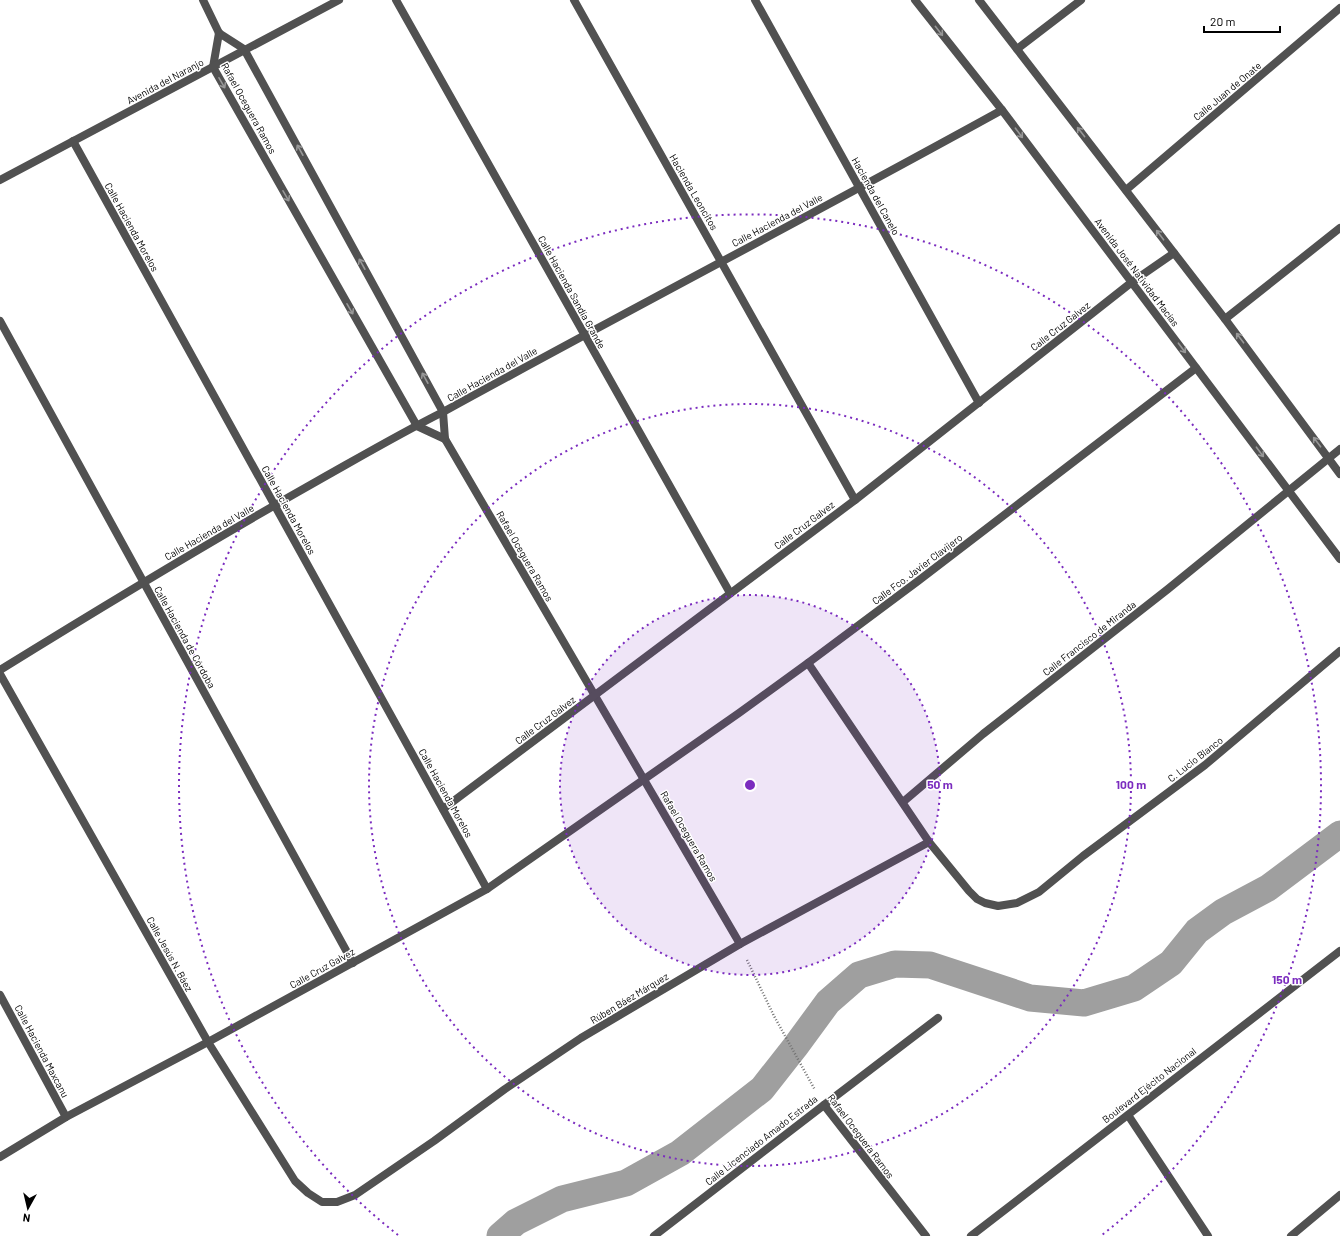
<svg xmlns="http://www.w3.org/2000/svg" width="1340" height="1236" font-family="Barlow,sans-serif">
<style>
.lines{fill:none;stroke-linecap:round;stroke-linejoin:round}
.canal{stroke:#9f9f9f;stroke-width:27}
.path{stroke:#737373;stroke-width:2.5;stroke-dasharray:1 2;stroke-linecap:butt}
.street{stroke:#515151;stroke-width:8}
.oneway{stroke:#979797}
.ring{fill:none;stroke:#7b2cbf;stroke-width:2;stroke-dasharray:2 4}
.labels{text-anchor:middle;dominant-baseline:central;stroke-width:3;stroke-linejoin:round;paint-order:stroke}
.street-label{font-size:10px;fill:#000;stroke:#fff}
.centre{fill:#7b2cbf;stroke:#fff;stroke-width:2}
.ring-label{font-size:12px;text-anchor:middle;font-weight:bold;fill:#7b2cbf;stroke:#fff;stroke-width:3;stroke-linejoin:round;paint-order:stroke}
</style>
<rect width="100%" height="100%" fill="#fff"/>
<g class="lines">
<polyline class="canal" points="500,1236 516,1222 562,1199 626,1183 680,1153 762,1089 795,1047 828,1002 859,975 895,964 930,965 1030,998 1084,1003 1134,988 1171,963 1197,931 1223,912 1268,888 1340,834"/>
<polyline class="path" points="747,960 774,1016 815,1090"/>
<g class="street">
<polyline points="203,0 219,33"/>
<polyline points="396,0 730,593"/>
<polyline points="574,0 855,500"/>
<polyline points="755,0 979,403"/>
<polyline points="915,0 1002,110 1340,559"/>
<polyline points="979,0 1225,319 1340,474"/>
<polyline points="219,33 244,49 443,412 445,439 740,944"/>
<polyline points="219,33 213,67 417,426 445,439"/>
<polyline points="1017,49 1081,0"/>
<polyline points="73,141 487,889"/>
<polyline points="0,180 339,0"/>
<polyline points="1126,190 1340,8"/>
<polyline points="1225,319 1340,228"/>
<polyline points="0,321 353,963"/>
<polyline points="808,663 929,842 969,891 977,899 985,903 998,906 1017,903 1039,892 1083,856 1205,765 1340,651"/>
<path d="M0 670C105 605 211 541 319 480 360 457 401 433 443 412 629 310 817 212 1002 110"/>
<polyline points="0,674 208,1042 295,1181 308,1193 322,1202 337,1202 355,1195 434,1141 505,1089 581,1038 740,944 929,842"/>
<polyline points="903,802 983,734 1168,589 1340,449"/>
<polyline points="443,809 855,500 1132,282 1174,253"/>
<polyline points="0,995 66,1117"/>
<polyline points="824,1105 926,1236"/>
<polyline points="1128,1115 1208,1236"/>
<polyline points="0,1157 66,1117 208,1042 487,889 739,713 808,663 918,581 1196,368"/>
<polyline points="654,1236 824,1105 938,1018"/>
<polyline points="971,1236 1340,951"/>
<polyline points="1291,1236 1340,1195"/>
</g>
</g>
<defs><path id="oneway-shaft" d="M-6 0H5M1.5-3L5.5 0L1.5 3" fill="none" stroke-width="1.6" stroke-linecap="round" stroke-linejoin="round"/></defs>
<g class="oneway">
<use href="#oneway-shaft" transform="translate(939 31) rotate(52)"/>
<use href="#oneway-shaft" transform="translate(222 83) rotate(60)"/>
<use href="#oneway-shaft" transform="translate(1081 132) rotate(-128)"/>
<use href="#oneway-shaft" transform="translate(1019 133) rotate(53)"/>
<use href="#oneway-shaft" transform="translate(300 150) rotate(-119)"/>
<use href="#oneway-shaft" transform="translate(286 196) rotate(60)"/>
<use href="#oneway-shaft" transform="translate(1160 235) rotate(-127)"/>
<use href="#oneway-shaft" transform="translate(362 264) rotate(-119)"/>
<use href="#oneway-shaft" transform="translate(350 309) rotate(60)"/>
<use href="#oneway-shaft" transform="translate(1240 338) rotate(-127)"/>
<use href="#oneway-shaft" transform="translate(1182 348) rotate(53)"/>
<use href="#oneway-shaft" transform="translate(425 378) rotate(-119)"/>
<use href="#oneway-shaft" transform="translate(1317 442) rotate(-127)"/>
<use href="#oneway-shaft" transform="translate(1260 452) rotate(53)"/>
</g>
<circle cx="750" cy="785" r="190" fill="#7b2cbf" fill-opacity=".12"/>
<g class="ring">
<circle cx="750" cy="785" r="190"/>
<circle cx="750" cy="785" r="381"/>
<path d="M398 1235A571 571 0 1 1 1102 1235"/>
</g>
<g class="labels">
<g class="street-label">
<text transform="translate(165 81) rotate(-28)">Avenida del Naranjo</text>
<text transform="translate(1227 91) rotate(-40)">Calle Juan de Onate</text>
<text transform="translate(249 108) rotate(61)">Rafael Oceguera Ramos</text>
<text transform="translate(694 192) rotate(60)">Hacienda Leoncitos</text>
<text transform="translate(876 196) rotate(61)">Hacienda del Canelo</text>
<text transform="translate(777 220) rotate(-28)">Calle Hacienda del Valle</text>
<text transform="translate(132 227) rotate(61)">Calle Hacienda Morelos</text>
<text transform="translate(1137 272) rotate(53)">Avenida José Natividad Macías</text>
<text transform="translate(572 292) rotate(61)">Calle Hacienda Sandía Grande</text>
<text transform="translate(1060 326) rotate(-38)">Calle Cruz Galvez</text>
<text transform="translate(492 374) rotate(-29)">Calle Hacienda del Valle</text>
<text transform="translate(289 510) rotate(61)">Calle Hacienda Morelos</text>
<text transform="translate(804 525) rotate(-37)">Calle Cruz Galvez</text>
<text transform="translate(209 532) rotate(-30)">Calle Hacienda del Valle</text>
<text transform="translate(525 556) rotate(60)">Rafael Oceguera Ramos</text>
<text transform="translate(917 569) rotate(-37)">Calle Fco. Javier Clavijero</text>
<text transform="translate(185 637) rotate(61)">Calle Hacienda de Córdoba</text>
<text transform="translate(1089 638) rotate(-38)">Calle Francisco de Miranda</text>
<text transform="translate(545 720) rotate(-37)">Calle Cruz Galvez</text>
<text transform="translate(1195 759) rotate(-38)">C. Lucio Blanco</text>
<text transform="translate(446 793) rotate(61)">Calle Hacienda Morelos</text>
<text transform="translate(689 836) rotate(60)">Rafael Oceguera Ramos</text>
<text transform="translate(170 954) rotate(61)">Calle Jesús N. Báez</text>
<text transform="translate(322 968) rotate(-29)">Calle Cruz Galvez</text>
<text transform="translate(629 998) rotate(-31)">Rúben Báez Márquez</text>
<text transform="translate(42 1051) rotate(62)">Calle Hacienda Maxcanu</text>
<text transform="translate(1149 1085) rotate(-38)">Boulevard Ejécito Nacional</text>
<text transform="translate(861 1136) rotate(53)">Rafael Oceguera Ramos</text>
<text transform="translate(761 1140) rotate(-38)">Calle Licenciado Amado Estrada</text>
</g>
</g>
<circle cx="750" cy="785" r="6" class="centre"/>
<g class="ring-label">
<text x="940" y="789">50 m</text>
<text x="1131" y="789">100 m</text>
<text x="1287" y="984">150 m</text>
</g>
<g transform="translate(28 1208) rotate(188)" stroke="#ffffff" stroke-width="3" paint-order="stroke">
<path d="M0-3L7 15L0 10L-7 15Z" fill="#000000"/>
<text y="-6" font-size="11" font-weight="bold" text-anchor="middle" fill="#000000">N</text>
</g>
<path d="M1204 26v6h76v-6" fill="none" stroke="#000000" stroke-width="2"/>
<text x="1210" y="26" font-size="12" fill="#000000" stroke="#ffffff" stroke-width="3" paint-order="stroke">20 m</text>
</svg>
